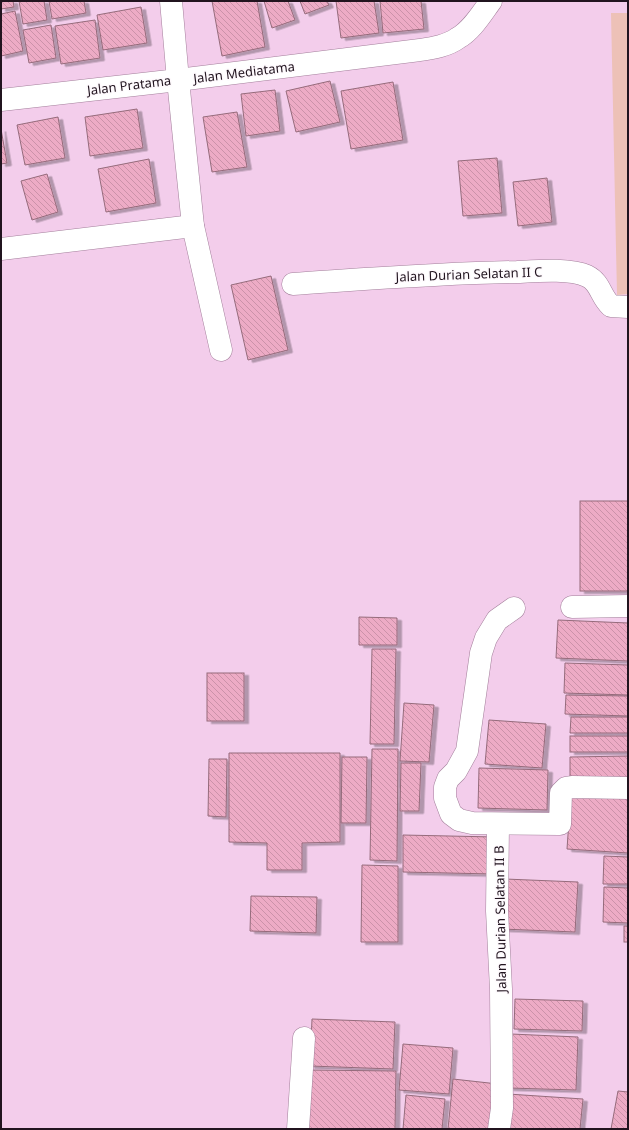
<svg xmlns="http://www.w3.org/2000/svg" width="629" height="1130" font-family="'Noto Sans',sans-serif">
<style>
.pitch{fill:#edc1b7}
.building{fill:url(#building-back-hatch);stroke:#956b7b;filter:url(#shadow)}
.lines{fill:none;stroke-linecap:round;stroke-linejoin:round}
.street-casing{stroke:#a37f9b;stroke-width:23}
.street{stroke:#fff;stroke-width:22}
.labels{text-anchor:middle;dominant-baseline:central;stroke-width:3;stroke-linejoin:round;paint-order:stroke}
.street-label{font-size:13px;fill:#21141f;stroke:#fefafd}
</style>
<defs>
<pattern id="building-back-hatch" width="6" height="6" patternUnits="userSpaceOnUse"><rect width="6" height="6" fill="#edabc5"/><path d="M-1 5l2 2M0 0l6 6M5-1l2 2" fill="none" stroke="#cb92a9"/></pattern>
<filter id="shadow"><feDropShadow dx="4.5" dy="2.5" stdDeviation="0" flood-color="#0004"/></filter>
</defs>
<rect width="100%" height="100%" fill="#f3cdeb"/>
<polygon class="pitch" points="611,13 628,13 628,294 617,295"/>
<g class="building">
<polygon points="1,1 13,1 14,7 1,9"/>
<polygon points="19,1 44,1 47,20 23,24"/>
<polygon points="49,1 84,1 86,13 52,19"/>
<polygon points="212,1 257,1 265,47 222,56"/>
<polygon points="264,1 288,1 295,20 272,28"/>
<polygon points="300,1 327,1 329,5 305,14"/>
<polygon points="336,1 374,1 379,33 341,38"/>
<polygon points="380,1 421,1 424,29 383,33"/>
<polygon points="141,7 147,43 103,50 97,15"/>
<polygon points="15,11 23,51 1,56 1,14"/>
<polygon points="95,20 100,58 61,64 55,26"/>
<polygon points="51,25 56,58 29,63 23,30"/>
<polygon points="330,81 340,122 296,132 286,91"/>
<polygon points="393,82 403,140 351,149 341,91"/>
<polygon points="275,90 280,131 246,136 241,94"/>
<polygon points="137,109 143,148 90,156 85,117"/>
<polygon points="237,112 247,167 212,172 203,117"/>
<polygon points="58,117 65,158 25,165 17,125"/>
<polygon points="1,129 7,163 1,164"/>
<polygon points="497,158 502,213 463,216 458,161"/>
<polygon points="149,159 156,203 106,212 98,169"/>
<polygon points="47,174 58,212 32,220 21,181"/>
<polygon points="547,178 552,222 518,226 513,182"/>
<polygon points="271,276 288,350 248,360 231,285"/>
<rect x="580" y="501" width="48" height="90"/>
<polygon points="359,617 397,618 397,645 359,645"/>
<polygon points="558,620 628,623 628,661 556,658"/>
<polygon points="372,649 396,649 394,744 370,744"/>
<polygon points="565,663 628,665 628,695 564,693"/>
<rect x="207" y="673" width="37" height="48"/>
<polygon points="566,695 628,696 628,716 565,714"/>
<polygon points="404,703 434,705 429,762 400,761"/>
<polygon points="571,717 628,717 628,733 570,733"/>
<polygon points="489,720 546,724 542,768 485,764"/>
<rect x="570" y="736" width="58" height="16"/>
<polygon points="372,749 398,749 397,861 370,860"/>
<polygon points="229,753 340,753 340,842 302,843 302,870 267,870 267,843 229,842"/>
<polygon points="628,756 628,780 570,781 570,757"/>
<polygon points="342,757 367,757 366,823 341,823"/>
<polygon points="209,759 227,759 226,817 208,816"/>
<polygon points="401,763 421,763 419,811 400,811"/>
<polygon points="479,768 548,770 547,810 478,808"/>
<polygon points="571,792 628,796 628,853 567,849"/>
<polygon points="403,835 495,837 493,874 403,872"/>
<polygon points="604,856 628,857 628,884 603,884"/>
<polygon points="362,865 398,866 398,942 361,942"/>
<polygon points="505,879 578,882 575,932 502,929"/>
<polygon points="604,887 628,888 628,923 603,922"/>
<polygon points="251,896 317,897 316,933 250,931"/>
<rect x="624" y="926" width="4" height="16"/>
<polygon points="515,999 583,1001 582,1031 514,1029"/>
<polygon points="312,1019 395,1022 393,1069 310,1066"/>
<polygon points="511,1034 578,1037 576,1090 509,1088"/>
<polygon points="403,1044 453,1048 449,1094 399,1090"/>
<polygon points="307,1070 396,1071 395,1129 305,1129"/>
<polygon points="453,1079 498,1084 493,1129 448,1129"/>
<polygon points="618,1091 628,1092 628,1129 611,1129"/>
<polygon points="508,1094 583,1099 580,1129 506,1129"/>
<polygon points="406,1095 445,1099 442,1129 403,1129"/>
</g>
<g class="lines">
<g class="street-casing">
<g id="street">
<polyline points="1,100 178,80 171,1"/>
<polyline points="1,249 193,226"/>
<path d="M293 284C368 279 442 273 517 272 536 271 570 268 587 276 601 283 600 296 611 306L628 307"/>
<path d="M221 350 193 226 178 80 420 50C433 48 447 46 458 38 472 30 482 13 491 1"/>
<polyline points="572,607 628,606"/>
<polyline points="514,608 497,620 486,638 481,653 467,751 456,771 448,779 445,787 445,798 451,814 459,820 472,823 560,824 561,793 566,788 573,787 628,788"/>
<polyline points="498,824 497,911 501,989 502,1108 499,1129"/>
<polyline points="298,1129 304,1038"/>
</g>
</g>
<use href="#street" class="street"/>
</g>
<g class="labels">
<g class="street-label">
<text transform="translate(244 72) rotate(-7)">Jalan Mediatama</text>
<text transform="translate(129 85) rotate(-7)">Jalan Pratama</text>
<text transform="translate(469 274) rotate(-2)">Jalan Durian Selatan II C</text>
<text transform="translate(500 919) rotate(-91)">Jalan Durian Selatan II B</text>
</g>
</g>
<rect width="629" height="1130" fill="none" stroke="#21141f" stroke-width="4"/>
</svg>
